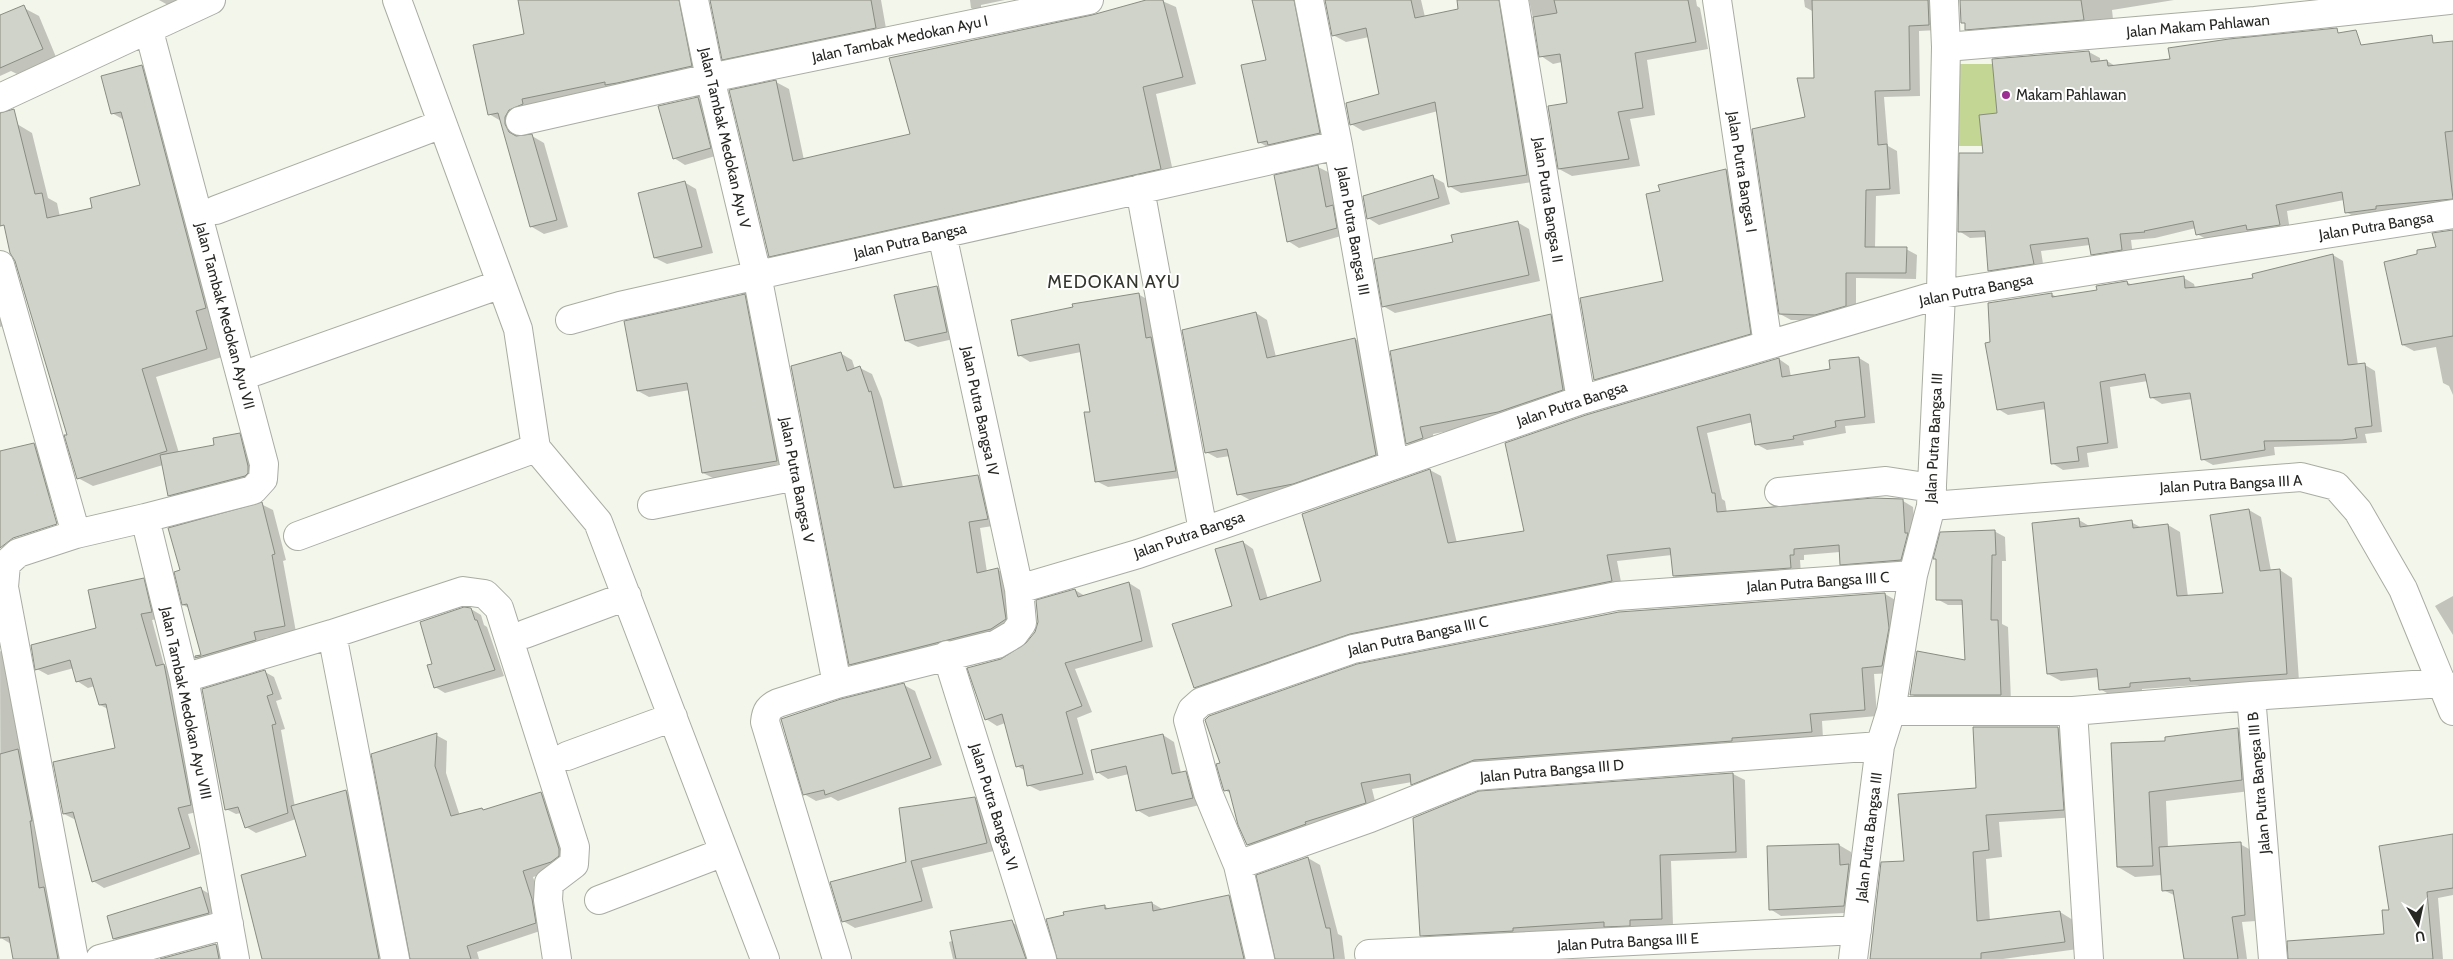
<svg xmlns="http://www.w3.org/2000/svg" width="2453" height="959" viewBox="0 0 2453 959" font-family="Cabin,sans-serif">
<rect width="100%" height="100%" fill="#f3f6eb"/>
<path fill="#c3d693" d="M1958,64H2024L2023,146H1957Z"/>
<path fill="#0003" d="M159,0H197L175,9Z
M519,0H692L703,73L517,133L519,137L532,136L544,143L568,227L544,234L532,227L501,121L489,114L526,35Z
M711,0H881L887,34L735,66L723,59Z
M970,0H1005L981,5V8L1017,0V8L983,15L971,8Z
M1160,0L1176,7L1196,84L1156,94L1174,176L783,264L770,256L776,82L789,89L804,160L911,135L890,59Z
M1253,0H1308L1331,140L1271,149L1259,142L1267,61Z
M1326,0H1421L1425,17L1460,10L1458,0H1513L1539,181L1461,193L1449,186L1438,111L1363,131L1351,124L1381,95L1369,37L1346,42L1333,35Z
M1529,0H1696L1697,6L1700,8L1708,49L1647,60L1655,115L1630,119L1640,166L1572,176L1559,169L1569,104L1562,62L1553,64L1541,56Z
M1804,0H1935L1938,30L1919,31L1920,96L1884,97L1888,146L1897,151L1900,194L1876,196L1875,248L1906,249L1917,255L1916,279L1856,278V311L1826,320H1791L1780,314L1806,118L1815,79L1814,12L1805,7Z
M1987,0H2174L2112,10L2113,19L2093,21V25L1976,35L1966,29Z
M24,8L39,16L56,57L17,74L11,71L0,76V20Z
M2453,42V205L2357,218L2346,212L2344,200L2287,211L2290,231L2208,240L2197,234L2196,228L2155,238L2131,240L2133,256L2103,260L2092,254L2090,245L2041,251L2044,270L2000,276L1989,270L1987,237L1970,238L1959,231L1999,114L2089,52L2100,58V62L2107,61L2117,67L2338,52Z
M142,67L157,75L220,316L210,319L222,357L156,377L179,453L216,446L239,434L251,441L259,473L181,502L169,495L163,465L93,486L78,478L69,435L0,211V129L17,124L32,133L48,198L57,203L60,217L94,209L142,186L124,120L112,113Z
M698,98L710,105L722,154L685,165L674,158Z
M1318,167L1330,173L1348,234L1299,248L1288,241Z
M1726,170L1739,178L1763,341L1608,387L1595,379L1664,282L1661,192Z
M1433,177L1444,183L1450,204L1379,225L1368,218Z
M684,182L696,189L713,253L667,264L655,258L640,194Z
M1517,222L1529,229L1540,281L1395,313L1383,306L1454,243Z
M2453,231V395L2449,386L2443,383L2436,347L2414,351L2403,345L2419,255L2437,248Z
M2333,255L2343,261L2358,365H2365L2375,371L2382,432L2365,434L2367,443L2274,447L2275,455L2213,465L2202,459L2192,399L2162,404L2151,397L2148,381L2110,387L2118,448L2087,453L2089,467L2063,470L2052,463L2046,409L2008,415L1998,409L1991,344L2051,294L2057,297L2098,291L2127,282L2133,286L2184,278L2194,284L2195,288L2255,279Z
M937,287L949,294L958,338L918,347L906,341Z
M0,290L10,324L0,327Z
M1138,294L1150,301L1187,477L1108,487L1096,481L1091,413L1081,352L1030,362L1019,355Z
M745,295L756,302L788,467L715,479L703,473L690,390L649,397L638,391Z
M1256,313L1267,320L1276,357L1355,339L1366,345L1387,461L1304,489L1250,500L1239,494L1230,456L1217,458L1206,452Z
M1551,315L1564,323L1576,397L1512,419L1433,434L1435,446L1420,451L1408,443L1392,352Z
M840,353L852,360L855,369L860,368L872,374L882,399L903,487L978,476L989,483L999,525L980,528L987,572L998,570L1010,576L1017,625L862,671L850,664Z
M1859,358L1869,364L1875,423L1845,426L1846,433L1803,441L1804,445L1767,450L1756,444L1753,422L1707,433L1722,499L1725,501L1727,513L1888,498L1903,501L1913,507L1916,539L1911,566L1852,570L1841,564L1840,552L1804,555V560H1800L1801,574L1685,582L1674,576L1672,555L1617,561L1622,587L1206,694L1195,687L1233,607L1243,542L1253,549L1268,599L1323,582L1430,470L1441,476L1457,543L1526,532L1779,359L1789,366L1791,377L1831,370Z
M34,444L45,451L58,494L0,508V453Z
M261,504L273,510L286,560L283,561L296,632L265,638L267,647L208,664L196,658L203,656L189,608L183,605L181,571Z
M2249,510L2261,517L2271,571L2280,570L2292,578L2299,681L2204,688L2198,685L2142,689V694L2112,696L2100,689L2099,677L2061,681L2048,674L2079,520L2091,527L2131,522L2142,528L2168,525L2180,532L2188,597L2225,594Z
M1994,531L2005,537L2006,561H2002V624L2008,627L2011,701L1921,700L1911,694L1966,661L1964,605H1948L1937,599V560L1935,559Z
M143,579L154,586L162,618L152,620L164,665L175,671L202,811L188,814L200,854L104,888L93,881L76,820L64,814L116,749L108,709L100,705L95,686L88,688L77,681L74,668L48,675L37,669L98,629Z
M1129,583L1140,590L1153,647L1075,669L1092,712L1077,718L1094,780L1040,791L1028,785L1026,771L1017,766L1005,723L997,726L986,719L1002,660L1027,644L1075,590L1085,596Z
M1885,594L1897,601L1894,673L1874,674L1877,716L1822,721L1823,738L1424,791L1412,782L1372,789L1377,809L1260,851L1248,844L1230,793L1225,790Z
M2453,596V635L2435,606Z
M471,609L481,615L484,625L487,627L504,676L445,693L435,687L433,665Z
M0,651L11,657L68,959H14L11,944L1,938Z
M265,672L274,677L282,699L276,701L285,729L281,730L295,807L346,791L357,798L389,959H263L307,857L296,819L256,833L246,827L241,813L236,814L226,809Z
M904,685L915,691L942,765L838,801L831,797L816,801L804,794Z
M2058,728L2072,736L2077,817L1999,822L2002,857L1986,859L1990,921L2060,912L2073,920L2078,949L2003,959H1872L1905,862Z
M2238,729L2255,739L2259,790L2166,801L2168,848L2240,844L2251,850L2256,921L2242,922L2247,959H2186L2176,896L2163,890L2162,875L2135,877L2118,867L2167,742Z
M436,735L447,741L446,773L460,816L484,811L541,793L552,800L570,856L563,868L533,877L543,906L546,929L477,952L479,959H411Z
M1163,735L1174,742L1181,773L1185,772L1197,779L1204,804L1149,817L1137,810L1129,774L1108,779L1097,772Z
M1733,774L1745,780L1747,858L1671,861L1673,925L1641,926V932L1433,942L1421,935L1479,793Z
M975,799L987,805L998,850L922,868L933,908L855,928L843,921Z
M2453,836V895L2438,898L2443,959H2301L2386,935L2391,911Z
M1839,845L1851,852V867L1845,913L1781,916L1770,909L1768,848Z
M1308,858L1320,865L1338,934L1342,936L1345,959H1276L1258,876Z
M201,889L213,896L220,920L126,945L114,938Z
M1229,896L1241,903L1254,959H1058L1104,906L1111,910L1152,903L1164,910Z
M1011,922L1023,928L1035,959H953L949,942Z
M216,945L227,951L229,959H164Z"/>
<path fill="#d0d3c9" stroke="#898c82" d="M518,0H679L692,66L617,83L605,85V82L522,99L523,104L509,110L505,117V124L509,132L516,136L532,134L557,220L530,227L498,113L488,115L473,45L524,34Z
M710,0H871L876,28L722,60Z
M1146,0H1163L1183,77L1143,87L1161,169L769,257L729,90L776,80L793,161L910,134L889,58L1092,15Z
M1252,0H1294L1320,133L1268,145L1267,141L1258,143L1241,65L1266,60Z
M1325,0H1411L1415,18L1458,9L1457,0H1499L1527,175L1448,187L1435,102L1350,125L1346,103L1379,94L1366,28L1332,36Z
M1554,0H1688L1696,42L1635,53L1643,108L1618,112L1629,159L1558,169L1548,106L1567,103L1560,54L1539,57L1533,17L1557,13Z
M1812,0H1928L1929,25L1909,26L1910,90L1875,91L1878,145L1887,144L1890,189L1866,190L1865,247H1907L1906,273H1846V306L1815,315L1779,314L1752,129L1805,117L1797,78H1814Z
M1960,0H2081L2084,20L1965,30V23H1961Z
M24,5L43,49L0,68V15Z
M2337,28L2338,33L2356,30L2361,45L2432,35L2433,43L2453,41V131L2445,132L2453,199L2376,206V209L2345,213L2342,192L2276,205L2280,225L2247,230L2246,225L2196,235L2193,221L2144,231L2145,232L2120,234L2122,250L2091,255L2088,238L2030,245L2034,264L1988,271L1985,231L1958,232L1959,153H1983L1979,115L1997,113L1992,59L2089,51L2091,62L2107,60L2108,66L2170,59L2168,48L2229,39Z
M142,65L206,308L196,311L207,349L142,369L167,451L77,479L64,435H67L15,261L10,253L4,225L0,226V113L14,109L35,194L42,193L47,218L92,208L90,198L140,185L121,112L111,114L101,76Z
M698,97L711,148L673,159L658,106Z
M1318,165L1326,207L1333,205L1337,228L1287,242L1274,175Z
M1726,169L1751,334L1594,380L1580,298L1663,281L1646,194L1660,191L1658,185Z
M1433,175L1439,198L1367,219L1363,196Z
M685,181L702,247L654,258L638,193Z
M1518,221L1529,275L1382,307L1374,259L1453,242L1451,235Z
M2453,230V336L2402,345L2384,262L2417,254V250L2436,247L2432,233Z
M2333,254L2348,365L2365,363L2372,426L2355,428L2357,438L2342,440L2264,441L2265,450L2201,460L2190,393L2150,398L2145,374L2100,382L2108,443L2077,447L2079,461L2051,464L2044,402L1997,410L1985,343L1990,342L1988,303L2052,293V297L2097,290L2096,286L2127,281L2128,285L2184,276L2185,288L2197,287L2253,278L2252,274Z
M937,286L947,332L905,341L894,295Z
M1139,293L1146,338L1151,337L1176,471L1095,482L1084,412H1090L1079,344L1018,356L1011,320L1073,307L1072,304Z
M745,294L777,461L702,473L687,383L637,391L624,321Z
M1256,312L1267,358L1355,338L1376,455L1293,484L1237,495L1227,449L1205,453L1182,330Z
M1551,314L1563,390L1498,412L1420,427L1423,438L1406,444L1390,351Z
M841,352L847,371L860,366L869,392L871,391L894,488L978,475L988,519L969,522L977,573L998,568L1006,619L991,629L849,665L791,366Z
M1859,357L1865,417L1835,421L1836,427L1793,436L1794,439L1755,445L1750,414L1697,427L1712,493H1715L1717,512L1873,498L1903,499L1905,533H1908L1901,560L1840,565L1839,545L1794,549V555H1790L1791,568L1673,576L1670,548L1607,555L1612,581L1350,634L1194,688L1172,624L1232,606L1215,549L1243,541L1260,600L1321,581L1302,514L1430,469L1448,543L1524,531L1505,443L1586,415L1779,358L1782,377L1830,369L1829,360Z
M240,433L248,466V473L245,476L168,496L160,455L214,445L213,438Z
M34,443L57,524L13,538L0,548V451Z
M262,502L275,554L272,555L285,626L254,632L256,640L195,658V656L201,655L187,604L182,605L174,572L180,570L168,528Z
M2249,509L2260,571L2280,569L2287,674L2190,681V678L2130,683V687L2099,690L2097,669L2047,674L2032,523L2079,518L2080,527L2132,520L2133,528L2168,524L2177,596L2223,593L2210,515Z
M1995,530L1996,555H1992L1991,620H1998L2001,695H1910L1917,651L1965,660L1962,600H1936V559H1933L1940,532Z
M144,578L152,612L141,614L156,666L164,664L191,805L178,808L190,848L92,882L73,812L63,814L53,762L115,748L106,704L99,705L91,678L76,682L70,660L35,670L31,645L96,628L88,590Z
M1129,582L1142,641L1065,663L1082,706L1066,712L1083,774L1027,786L1023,765L1016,767L1002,714L985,720L967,668L1001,659L1026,643L1035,632L1038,622L1036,600L1075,589L1078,597Z
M1885,593L1889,628L1882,666L1862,668L1865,710L1810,714L1812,732L1732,738V741L1474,760L1411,785L1410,774L1361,783L1366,803L1305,822L1306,824L1247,845L1238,825L1229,790L1224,791L1223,788L1216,764L1220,763L1205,720L1209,716L1357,664L1619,612Z
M464,607L471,608L475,620H477L495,670L434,688L427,665L432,664L420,622Z
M265,670L273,694L267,696L276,724L272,725L288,813L245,828L238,807L225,810L202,689Z
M904,683L931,758L825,795L824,790L803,795L781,719L841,699Z
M1973,727H2058L2064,810L1986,815L1989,850L1973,852L1977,921L2060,911L2065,942L1981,953V959H1870L1881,862L1904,861L1898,794L1976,788Z
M2238,728L2242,780L2149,792L2153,866L2117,867L2111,743L2165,741V737Z
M437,733L435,766L451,816L482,808L483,810L541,792L559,849V856L551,862L523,871L532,899L536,923L467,946L471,959H410L371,754Z
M1163,734L1172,774L1186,771L1193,798L1136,811L1126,766L1096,773L1091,750Z
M18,749L32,821H30L39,888L44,887L58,959H13L9,937L0,938V754Z
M1733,773L1736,852L1660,855L1662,919L1630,920V926L1604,927V922L1513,928V931L1420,936L1413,818L1479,791Z
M346,790L379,959H262L241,875L306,856L291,806Z
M975,797L987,843L911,861L922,901L842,922L830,882L906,862L899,808Z
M2453,834V888L2427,892L2433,959H2288L2287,941L2384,934L2382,910H2389L2379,846Z
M2241,842L2245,915L2232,917L2238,959H2184L2173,890L2162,891L2159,847Z
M1839,844L1840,865L1849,864L1844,906L1769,910L1767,846Z
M1308,857L1326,928H1330L1334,959H1275L1256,875Z
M201,887L209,913L113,939L107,916Z
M1229,895L1244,959H1057L1046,919L1064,915L1063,912L1105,905V909L1152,902L1153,911Z
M1012,920L1026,959H956L950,931Z
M216,944L219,959H160Z"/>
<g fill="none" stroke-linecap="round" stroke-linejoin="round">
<defs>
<path id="street" d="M397,0L518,329L536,448L598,522L765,959
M694,0L710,78L757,275L837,684
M1309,0L1338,145L1394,464
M1514,0L1581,400
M1717,0L1768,345
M1946,47L2255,21L2449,0
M0,98L211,0
M520,121L710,78L1089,0
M1140,189L1203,531
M216,210L442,124
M942,234L1019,589
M0,265L76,534
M570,320L620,306L1338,145
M256,371L501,284
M1779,492L1886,481L1932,488
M652,505L796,476
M1931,506L2301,477L2336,486L2358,511L2403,589L2453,711
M145,518L253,490L263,479L264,464L149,31
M298,536L536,448
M332,634L395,959
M525,634L627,596
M947,655L1042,959
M184,678L332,634L463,591L485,594L499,608L575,847L574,864L549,883L548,900L557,959
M2251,696L2443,683
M1891,711H2073L2251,696L2273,959
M2073,711L2089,959
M567,756L673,717
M1238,865L1370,818L1475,776L1880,746
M599,900L724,852
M1369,954L1857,930
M74,959L4,587L6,564L18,553L76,534L145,518L184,678L235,959
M100,959L229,924
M837,959L765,722C766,711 769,707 778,703L837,684L997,644L1014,634L1022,623L1019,589L1138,554L1581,400L1941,294L2453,214
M1260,959L1238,865L1208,793L1188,720L1192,710L1201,702L1353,649L1617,596L1913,575
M1853,959L1880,746L1891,711L1913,575L1931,506L1941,294L1946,47L1944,0"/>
</defs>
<use href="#street" stroke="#a9aca2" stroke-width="30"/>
<use href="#street" stroke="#fff" stroke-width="28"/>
</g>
<circle fill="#9a3092" stroke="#fff" stroke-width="2" cx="2006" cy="95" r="5"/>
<g text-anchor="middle" stroke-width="4" stroke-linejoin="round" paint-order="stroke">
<g font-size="15" fill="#272824" stroke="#fff">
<text transform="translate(2198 26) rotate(-5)" y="5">Jalan Makam Pahlawan</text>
<text transform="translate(900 39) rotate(-12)" y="5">Jalan Tambak Medokan Ayu I</text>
<text transform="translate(725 138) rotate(77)" y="5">Jalan Tambak Medokan Ayu V</text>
<text transform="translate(1742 172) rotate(81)" y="5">Jalan Putra Bangsa I</text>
<text transform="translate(1548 200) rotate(81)" y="5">Jalan Putra Bangsa II</text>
<text transform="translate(2376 226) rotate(-9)" y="5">Jalan Putra Bangsa</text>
<text transform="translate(1353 231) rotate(80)" y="5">Jalan Putra Bangsa III</text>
<text transform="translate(910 241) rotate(-13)" y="5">Jalan Putra Bangsa</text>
<text transform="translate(1976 290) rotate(-11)" y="5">Jalan Putra Bangsa</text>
<text transform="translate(225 316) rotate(75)" y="5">Jalan Tambak Medokan Ayu VII</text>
<text transform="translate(1572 404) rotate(-18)" y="5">Jalan Putra Bangsa</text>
<text transform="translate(980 411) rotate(78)" y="5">Jalan Putra Bangsa IV</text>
<text transform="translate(1934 438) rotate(-87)" y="5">Jalan Putra Bangsa III</text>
<text transform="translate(797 480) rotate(79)" y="5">Jalan Putra Bangsa V</text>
<text transform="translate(2231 484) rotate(-3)" y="5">Jalan Putra Bangsa III A</text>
<text transform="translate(1189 535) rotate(-19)" y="5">Jalan Putra Bangsa</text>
<text transform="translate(1818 582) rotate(-4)" y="5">Jalan Putra Bangsa III C</text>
<text transform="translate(1418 636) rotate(-12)" y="5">Jalan Putra Bangsa III C</text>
<text transform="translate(186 703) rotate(78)" y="5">Jalan Tambak Medokan Ayu VIII</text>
<text transform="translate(1552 771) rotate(-5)" y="5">Jalan Putra Bangsa III D</text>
<text transform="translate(2259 783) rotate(-95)" y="5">Jalan Putra Bangsa III B</text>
<text transform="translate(994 807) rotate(73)" y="5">Jalan Putra Bangsa VI</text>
<text transform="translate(1869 837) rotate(-83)" y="5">Jalan Putra Bangsa III</text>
<text transform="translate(1628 942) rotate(-3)" y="5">Jalan Putra Bangsa III E</text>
</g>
<g font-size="15" fill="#272824" stroke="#fff" text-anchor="start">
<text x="2016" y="100">Makam Pahlawan</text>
</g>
<g font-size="18" letter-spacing="1" fill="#34362e" stroke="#fff">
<text x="1114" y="288">MEDOKAN AYU</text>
</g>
</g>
<g transform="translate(2418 924) rotate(171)" stroke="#ffffff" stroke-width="4" paint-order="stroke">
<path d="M0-4L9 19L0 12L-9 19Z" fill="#272824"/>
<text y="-8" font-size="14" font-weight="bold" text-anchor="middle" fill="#272824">U</text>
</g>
</svg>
